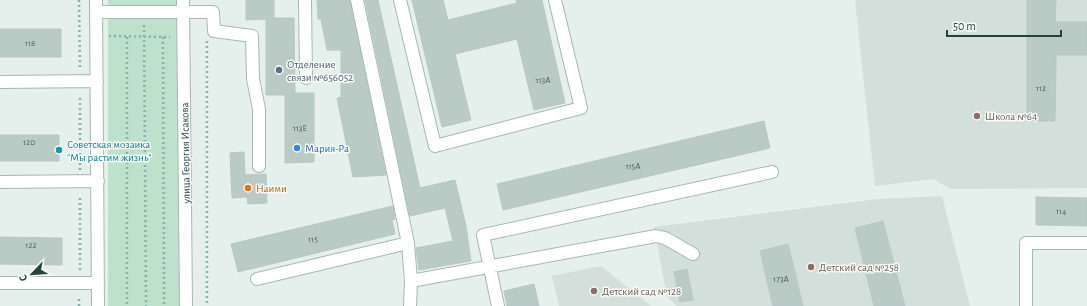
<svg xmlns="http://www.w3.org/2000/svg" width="1087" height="306" viewBox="0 0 1087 306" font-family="'Alegreya Sans',sans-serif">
<rect width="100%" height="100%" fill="#e5efec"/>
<path fill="#d3dfdb" d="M855,0H1087V188L951,189L933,179L875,186Z
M942,196L970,306H677L667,297L654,227L878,199Z
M601,266L651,306H559L552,276Z"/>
<path fill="#bee1cb" d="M108,0H180V306H108Z"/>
<path fill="#bacac5" stroke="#b7c9c4" d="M246,0H274V18H294L295,93H314V162L285,163V95H266V19L246,20Z
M317,0H350L386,175L353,177L337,98L341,97V50H327L321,19H318Z
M365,0H378L420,188L455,180L466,226L471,261L419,270L416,248L453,241L445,208L410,216Z
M412,0H443L448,20L517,3L516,0H542L565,103L534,110L517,39L455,54L471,120L442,127Z
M1027,0H1056L1055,22H1087V55H1056L1055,121H1027Z
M0,29H61V57H0Z
M764,121L770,148L503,210L497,184Z
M0,135H59V161H0Z
M244,152L245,175L266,174L267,203L248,204L247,197L232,198L230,153Z
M1036,197L1087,198V226L1036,225Z
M393,206L395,219L392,220L395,234L238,272L231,244Z
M883,221L905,306H874L855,228Z
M0,237L62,238V265L0,264Z
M788,244L803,306H773L760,251Z
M687,269L693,300L680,302L674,272Z
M534,284L539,306H507L504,291Z"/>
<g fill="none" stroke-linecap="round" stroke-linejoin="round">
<defs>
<path id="minor" d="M96,0L98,306
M183,0L186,306
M305,0L306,78
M357,0L408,243L411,281L410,306
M400,0L435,146L581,108L555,0
M96,12H213L214,31L252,36L253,79L259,109V166
M0,82L97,81
M0,182L98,181
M257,279L408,243
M411,281L656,236L665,238L693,254
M0,283H98
M498,306L483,235L772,172
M1026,306V243H1087"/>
</defs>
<use href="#minor" stroke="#a7b8b4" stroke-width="14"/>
<path stroke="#84b4aa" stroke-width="2.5" stroke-dasharray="2 3" stroke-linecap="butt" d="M79,0L80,70
M144,25L146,306
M109,36L170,37
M127,37V306
M163,37L164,306
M207,41V306
M80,170V95
M80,270V195
M79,306V297"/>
<use href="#minor" stroke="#fff" stroke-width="12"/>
</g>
<circle fill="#5c6f8a" stroke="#f7fbf9" stroke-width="1.5" cx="279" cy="70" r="4"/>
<g fill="#8d6e63" stroke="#f7fbf9" stroke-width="1.5">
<circle cx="977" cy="116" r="4"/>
<circle cx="811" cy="267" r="4"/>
<circle cx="594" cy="291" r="4"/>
</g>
<circle fill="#3f7fe0" stroke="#f7fbf9" stroke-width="1.5" cx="297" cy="148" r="4"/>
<circle fill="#0f9aa8" stroke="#f7fbf9" stroke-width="1.5" cx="59" cy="150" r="4"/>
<circle fill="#e8710a" stroke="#f7fbf9" stroke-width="1.5" cx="248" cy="188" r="4"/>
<g text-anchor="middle" stroke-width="3" stroke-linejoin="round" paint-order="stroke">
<g font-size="9" fill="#49655f">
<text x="30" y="46">118</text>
<text x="543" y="83">113А</text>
<text x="1041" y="91">112</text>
<text x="300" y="131">113Е</text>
<text x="29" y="145">120</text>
<text x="633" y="169">115А</text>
<text x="1061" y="214">114</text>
<text x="313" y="242">115</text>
<text x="31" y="248">122</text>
<text x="781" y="282">173А</text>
</g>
<g font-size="11" fill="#4e5e75" stroke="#f7fbf9" text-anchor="start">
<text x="287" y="68">Отделение<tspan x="287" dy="13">связи №656052</tspan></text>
</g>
<g font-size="11" fill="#785e54" stroke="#f7fbf9" text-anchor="start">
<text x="985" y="120">Школа №64</text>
<text x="819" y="271">Детский сад №258</text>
<text x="602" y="295">Детский сад №128</text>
</g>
<g font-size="11" fill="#0d838f" stroke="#f7fbf9" text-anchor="start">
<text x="67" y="148">Советская мозаика<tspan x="67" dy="13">"Мы растим жизнь"</tspan></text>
</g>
<g font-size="11" fill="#366cbe" stroke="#f7fbf9" text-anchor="start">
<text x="305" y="152">Мария-Ра</text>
</g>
<g font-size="11" fill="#23433d" stroke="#f7fbf9">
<text transform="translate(185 153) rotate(-91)" y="4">улица Георгия Исакова</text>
</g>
<g font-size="11" fill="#c56008" stroke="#f7fbf9" text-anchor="start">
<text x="256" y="192">Наими</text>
</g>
</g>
<g transform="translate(32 274) rotate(245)" stroke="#f7fbf9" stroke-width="3" paint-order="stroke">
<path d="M0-3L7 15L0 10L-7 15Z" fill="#23433d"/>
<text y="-6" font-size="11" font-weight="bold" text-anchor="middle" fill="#23433d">С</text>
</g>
<path d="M947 30v6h114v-6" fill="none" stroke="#23433d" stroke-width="2"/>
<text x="953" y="30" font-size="12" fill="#23433d" stroke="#f7fbf9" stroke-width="3" paint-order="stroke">50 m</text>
</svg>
